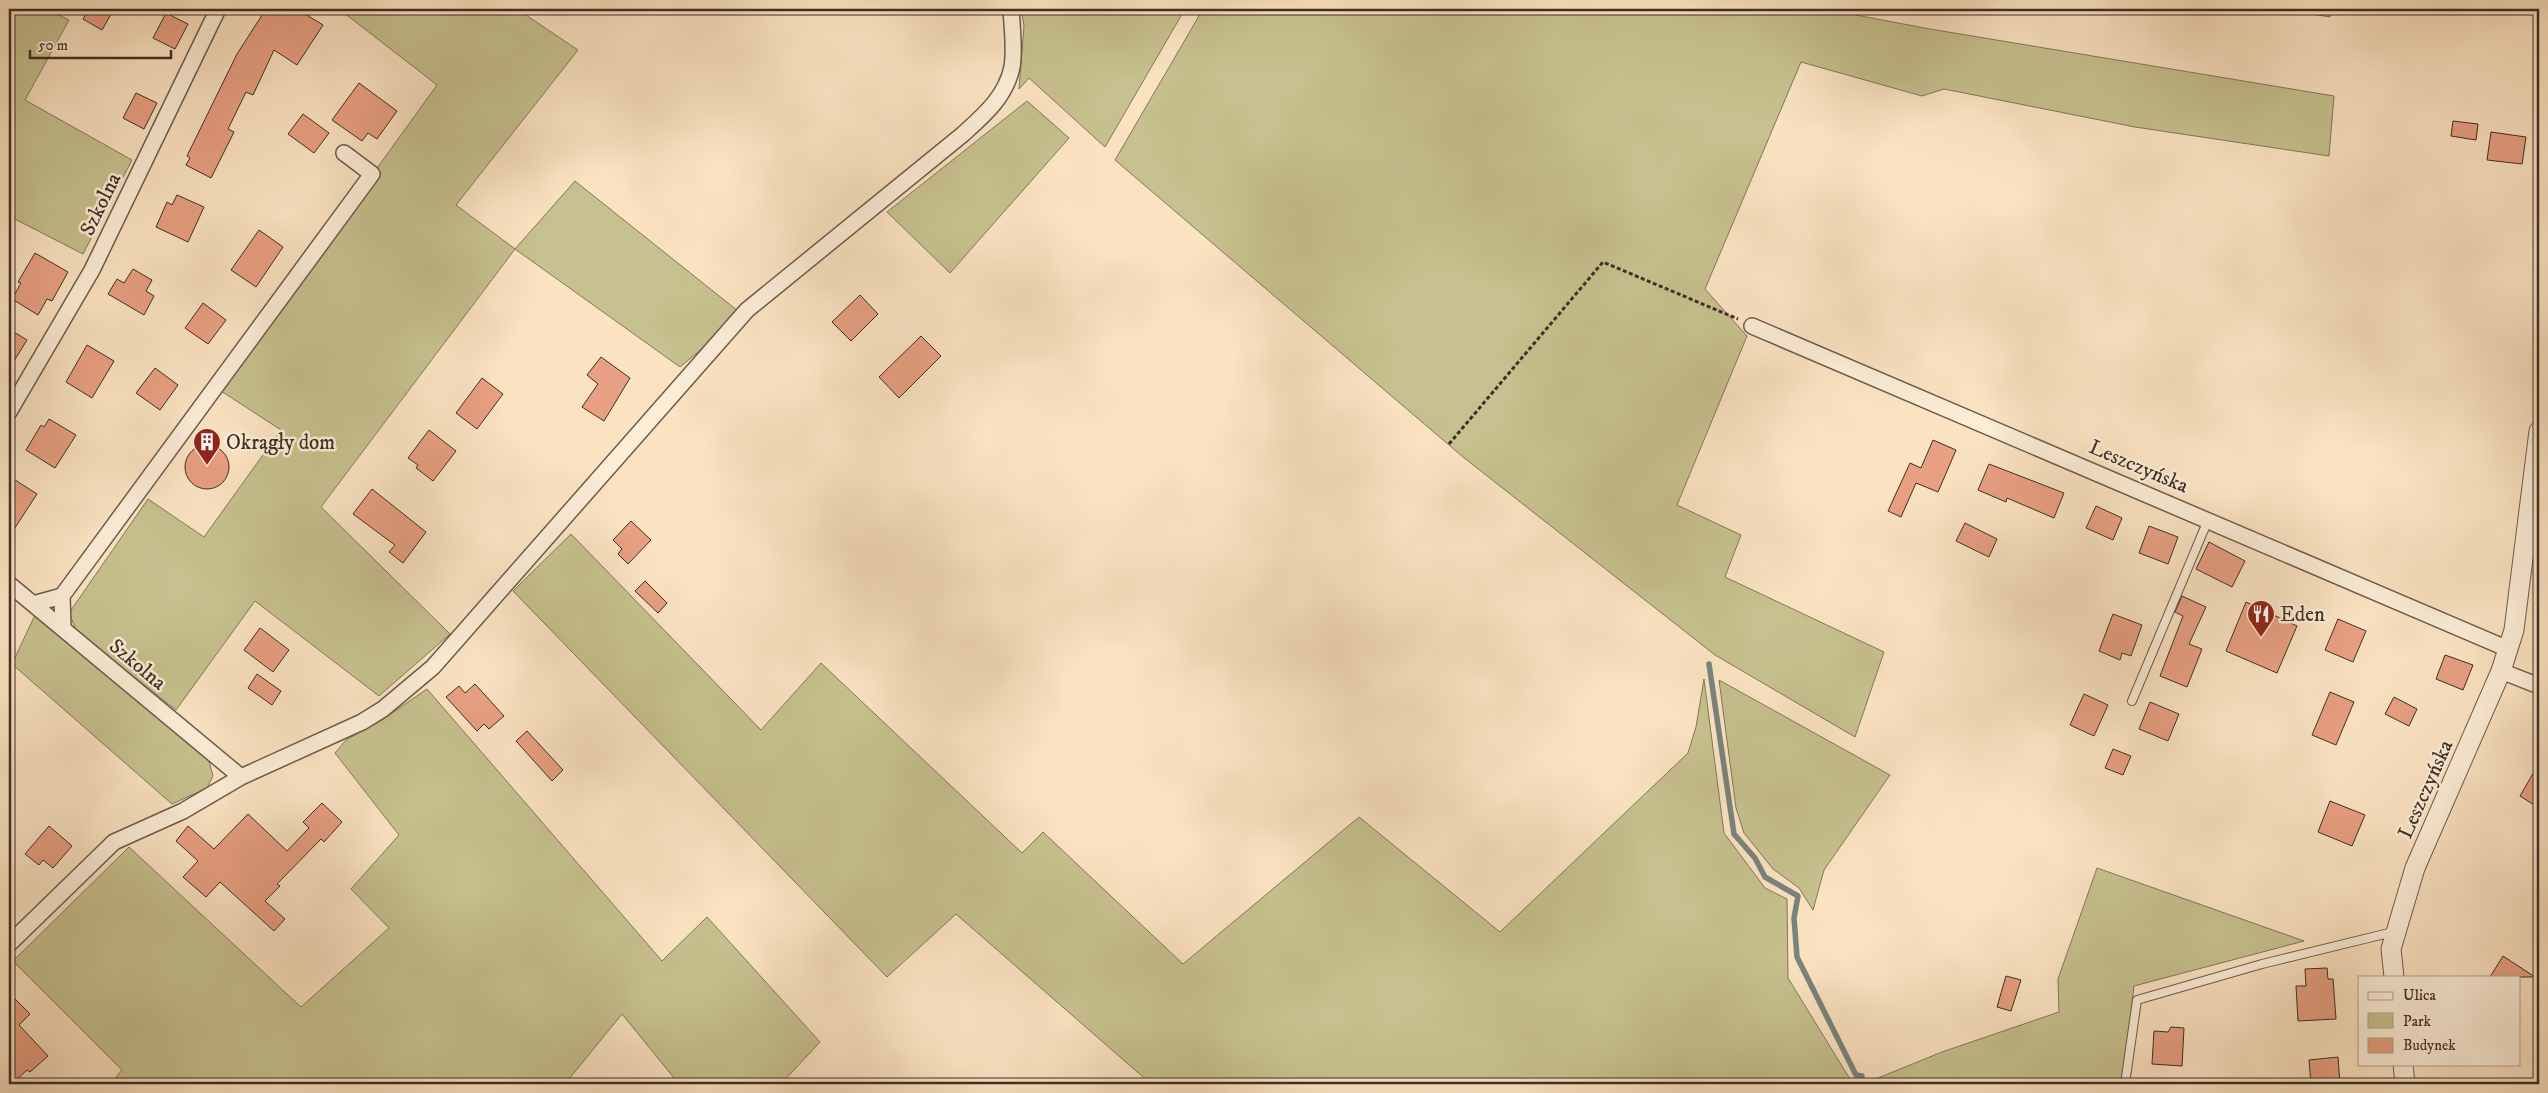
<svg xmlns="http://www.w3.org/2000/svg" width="2548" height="1093" viewBox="0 0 2548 1093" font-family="'IM FELL DW Pica',serif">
<rect width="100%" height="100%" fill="#fbe3c2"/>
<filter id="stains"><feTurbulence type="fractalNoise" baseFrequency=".004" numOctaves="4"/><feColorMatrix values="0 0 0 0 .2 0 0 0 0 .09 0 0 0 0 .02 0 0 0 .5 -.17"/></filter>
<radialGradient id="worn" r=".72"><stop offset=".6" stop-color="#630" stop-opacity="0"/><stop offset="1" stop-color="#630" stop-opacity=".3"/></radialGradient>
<path fill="#c6c18e" stroke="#82785a" d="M9,9H46L69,20L25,100L132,160L83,254L9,216Z
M339,9H517L578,50L456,205L515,249L575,181L743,315L680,367L515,249L321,507L450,634L379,696L255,601L176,710L77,632L69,613L148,499L204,537L281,430L218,389L437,85Z
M1021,9H1185L1105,147L1029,78L1019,89L1024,26Z
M1203,9H1824L1930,29L2334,96L2329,156L2135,127L1944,89L1922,96L1801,62L1705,289L1747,336L1677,505L1741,535L1725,577L1884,652L1855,737L1715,655L1463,457L1115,160Z
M2280,9H2331L2330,17Z
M1027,101L1069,138L950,273L887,212Z
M571,534L761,730L821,663L1022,853L1043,832L1183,964L1359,817L1500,932L1688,753L1696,727L1704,679L1724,833L1765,888L1787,899L1788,978L1853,1084H1151L956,914L887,977L513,591Z
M36,613L209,761L213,776L207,788L172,804L12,664Z
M1719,680L1890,775L1824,870L1813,910L1799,888L1773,869L1744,833L1736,808Z
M427,689L662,961L707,917L820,1042L781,1084H679L622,1014L565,1084H124L116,1077L122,1070L13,961L129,847L301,1007L389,928L351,889L399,835L335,753L346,740L382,720Z
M2097,868L2304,941L2134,986L2123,1084H1876L1873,1080L1942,1052L2059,1012L2058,979Z"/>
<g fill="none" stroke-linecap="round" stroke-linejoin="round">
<path stroke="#79847e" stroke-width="5.5" d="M1709,664L1734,834L1755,858L1765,877L1798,896L1794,918L1797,957L1856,1075L1862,1076"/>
</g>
<path fill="#e8a082" stroke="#3f2e26" d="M89,9H114L102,30L83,19Z
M266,9L277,15L281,9H297L323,25L297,65L274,50L253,95L246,92L228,129L234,132L211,178L186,165L190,158L187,156L237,54Z
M166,13L188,24L175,49L153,38Z
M359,83L397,111L377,139L368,133L362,141L332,120Z
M136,93L157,103L144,129L123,118Z
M303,114L329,133L314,153L288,134Z
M2453,121L2478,124L2476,140L2451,136Z
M2491,132L2526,137L2522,164L2487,160Z
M177,195L204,207L188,242L156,227L167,202L172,205Z
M259,230L283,247L256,287L231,270Z
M35,253L68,272L52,301L47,299L38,315L12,299L21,283L18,282Z
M133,269L152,280L146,291L154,296L144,315L108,294L117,279L124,283Z
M860,295L878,314L851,341L832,322Z
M203,303L226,320L208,344L185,328Z
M9,329L27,340L9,369Z
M921,336L941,356L899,398L879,377Z
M87,345L114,361L92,398L66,382Z
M601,357L630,378L604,421L582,407L598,384L587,375Z
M155,368L178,385L160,410L136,393Z
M482,378L503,394L477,429L456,413Z
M49,419L76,435L55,468L26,450L41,425L44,427Z
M429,430L456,451L433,481L416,468L418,465L408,458Z
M1933,440L1956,450L1938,492L1916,483L1901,517L1888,511L1910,463L1921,468Z
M185 467a22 22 0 1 1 44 0a22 22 0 1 1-44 0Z
M1989,464L2064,493L2054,518L2007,498L2006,502L1978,490Z
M9,476L37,494L9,537Z
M372,489L426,532L403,563L389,552L395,545L353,514Z
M2096,506L2122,518L2113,540L2086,528Z
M631,521L651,540L628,564L618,554L622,549L613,540Z
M1965,523L1997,539L1989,557L1956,541Z
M2149,526L2178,537L2168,564L2139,553Z
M2209,542L2245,561L2232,587L2196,569Z
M645,581L667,603L658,613L635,591Z
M2182,596L2206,607L2189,644L2202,649L2187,687L2160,676L2183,616L2175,612Z
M2246,602L2297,626L2277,673L2226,651Z
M2113,614L2142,625L2131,656L2122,653L2120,660L2099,651Z
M2338,619L2366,631L2353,662L2325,650Z
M260,628L289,650L273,672L244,650Z
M2445,655L2473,665L2463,690L2436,679Z
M257,674L281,691L272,705L248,688Z
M475,684L504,716L489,729L484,724L477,731L446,697L459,686L465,693Z
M2330,692L2354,702L2336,745L2312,735Z
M2084,694L2108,705L2094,736L2070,725Z
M2394,697L2417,709L2409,726L2385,714Z
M2150,702L2179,714L2168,741L2139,729Z
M527,731L563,770L552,781L516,741Z
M2113,749L2131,756L2123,775L2105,768Z
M2539,763V808L2520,796Z
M2330,801L2365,815L2352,846L2318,832Z
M322,803L342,822L324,842L321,839L277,884L280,886L265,901L285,919L274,931L220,882L206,897L183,877L198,861L176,841L188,826L214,849L248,814L287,851L309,828L303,822Z
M49,826L72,846L53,868L43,860L39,865L25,854Z
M2503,956L2535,977H2490Z
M2327,968L2328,979H2333L2336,1019L2298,1021L2296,986H2306L2305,969Z
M2006,976L2021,980L2011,1011L1997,1007Z
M9,993L30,1014L19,1025L48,1056L30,1072L27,1070L12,1084H9Z
M2171,1027L2184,1028L2182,1066L2152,1064L2154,1031L2168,1032Z
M2338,1057L2340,1084H2311L2309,1060Z"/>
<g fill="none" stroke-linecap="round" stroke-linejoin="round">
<defs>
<path id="service" d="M2132,701L2208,520
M2125,1084L2137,1000L2262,964L2393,932"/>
<path id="minor" d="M1752,326L2508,649
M9,412L92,270L218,9
M9,584L241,777
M62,596L63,629
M33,604L62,596L372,174L344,153
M2501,671L2539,686
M9,944L114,842L183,811L241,777L362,722L383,709L433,667L747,310L962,135C983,116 1006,97 1012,67C1015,49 1012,27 1011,9"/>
<path id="tertiary" d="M2394,977L2391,949L2415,868L2501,671L2514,630L2539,431
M2403,1064L2405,1084"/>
</defs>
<use href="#service" stroke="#6e5b4d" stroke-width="10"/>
<use href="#minor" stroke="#6e5b4d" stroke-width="18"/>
<use href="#tertiary" stroke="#6e5b4d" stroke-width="21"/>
<path stroke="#3f2e26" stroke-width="3" stroke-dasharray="4 2.5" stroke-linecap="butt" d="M1449,444L1603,262L1738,319"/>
<use href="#service" stroke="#fcedd7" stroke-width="8"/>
<use href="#minor" stroke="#fcedd7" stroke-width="15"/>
<use href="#tertiary" stroke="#fcedd7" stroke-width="19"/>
</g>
<defs>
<symbol id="building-pin" viewBox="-11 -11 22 30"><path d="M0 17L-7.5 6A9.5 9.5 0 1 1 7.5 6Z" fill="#8f2418" stroke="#fcedd7"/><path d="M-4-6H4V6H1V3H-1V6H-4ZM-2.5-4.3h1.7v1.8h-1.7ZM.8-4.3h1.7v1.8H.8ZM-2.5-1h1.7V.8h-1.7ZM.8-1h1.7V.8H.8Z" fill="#fff"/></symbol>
<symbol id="restaurant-pin" viewBox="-11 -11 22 30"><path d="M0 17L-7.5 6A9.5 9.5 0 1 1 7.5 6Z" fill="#8f2418" stroke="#fcedd7"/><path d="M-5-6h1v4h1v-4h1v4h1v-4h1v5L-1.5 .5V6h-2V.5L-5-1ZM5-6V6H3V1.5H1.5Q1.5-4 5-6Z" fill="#fff"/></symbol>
</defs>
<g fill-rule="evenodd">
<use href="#building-pin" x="191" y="426" width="32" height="43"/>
<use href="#restaurant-pin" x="2245" y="598" width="32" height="43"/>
</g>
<g text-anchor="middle" stroke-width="5" stroke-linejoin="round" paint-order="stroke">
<g font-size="21" fill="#3f2e26" stroke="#fcedd7">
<text transform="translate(100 204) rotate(-64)" y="7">Szkolna</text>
<text transform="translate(2139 466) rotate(23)" y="7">Leszczyńska</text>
<text transform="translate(138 664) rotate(40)" y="7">Szkolna</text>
<text transform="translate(2425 789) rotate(-66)" y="7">Leszczyńska</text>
</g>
<g font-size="21" fill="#3f2e26" stroke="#fcedd7" text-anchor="start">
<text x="226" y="449">Okrągły dom</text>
<text x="2280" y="621">Eden</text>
</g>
</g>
<rect width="2548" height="1093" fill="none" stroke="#fbe3c2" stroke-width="30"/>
<rect x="10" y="10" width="2528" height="1073" fill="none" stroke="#3f2e26" stroke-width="2.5"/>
<rect x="15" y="15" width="2518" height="1063" fill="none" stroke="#3f2e26"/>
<rect x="2358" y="976" width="162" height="90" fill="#fcedd7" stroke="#b0a190"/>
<rect x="2368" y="992" width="25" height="8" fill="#fcedd7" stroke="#b0a190"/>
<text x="2403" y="1000" font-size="15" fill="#3f2e26">Ulica</text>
<rect x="2368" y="1013" width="25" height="15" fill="#c6c18e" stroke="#b0a190"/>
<text x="2403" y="1026" font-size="15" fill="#3f2e26">Park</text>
<rect x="2368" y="1038" width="25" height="15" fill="#e8a082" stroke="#b0a190"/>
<text x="2403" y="1050" font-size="15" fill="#3f2e26">Budynek</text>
<path d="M30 50v8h141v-8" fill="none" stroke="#3f2e26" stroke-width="2.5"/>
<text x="38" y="50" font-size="15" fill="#3f2e26" stroke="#fcedd7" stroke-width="4" paint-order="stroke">50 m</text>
<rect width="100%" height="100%" filter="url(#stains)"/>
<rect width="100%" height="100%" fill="url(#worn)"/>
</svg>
